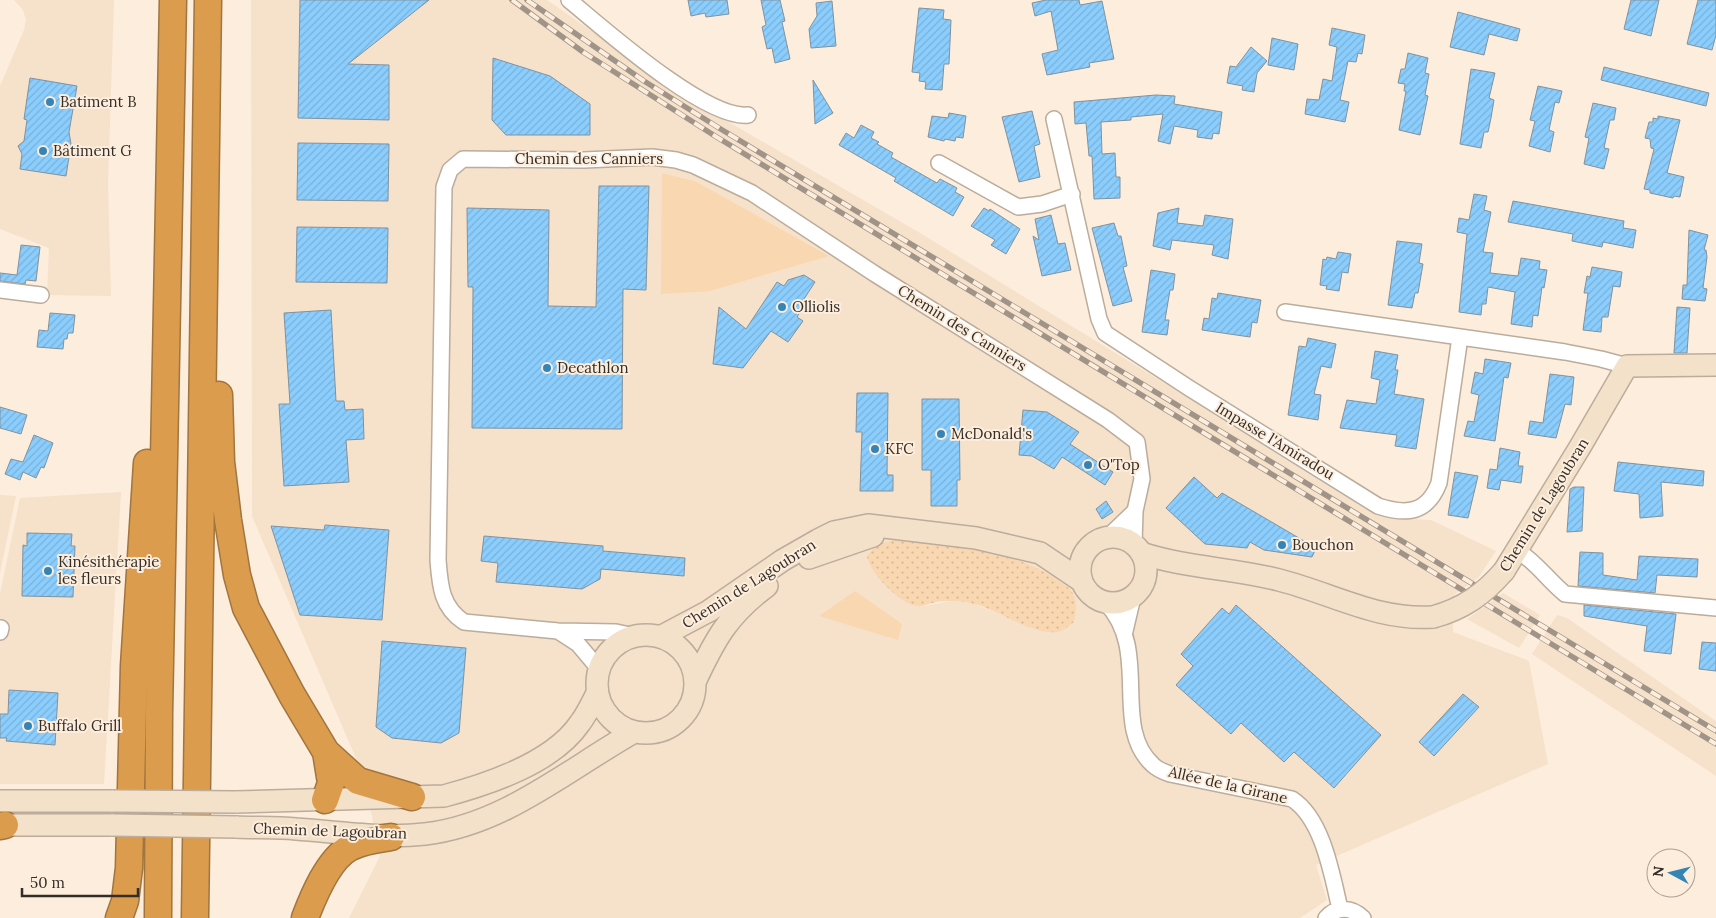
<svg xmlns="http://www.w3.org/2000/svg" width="1716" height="918" viewBox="0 0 1716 918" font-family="Lora,serif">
<defs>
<pattern id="garden-dots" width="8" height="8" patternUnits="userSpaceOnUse" patternTransform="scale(1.25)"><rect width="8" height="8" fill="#f9d7b1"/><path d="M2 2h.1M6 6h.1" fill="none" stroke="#d6b998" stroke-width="1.8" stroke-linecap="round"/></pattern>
<pattern id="building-hatch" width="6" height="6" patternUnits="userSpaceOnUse" patternTransform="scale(1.25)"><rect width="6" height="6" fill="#8bcefd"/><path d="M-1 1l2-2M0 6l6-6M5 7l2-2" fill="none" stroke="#78b1d9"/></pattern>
</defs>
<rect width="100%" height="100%" fill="#fdeddc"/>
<path fill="#f6e1ca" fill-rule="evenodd" d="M14,0H114L108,184L111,296L47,295L49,248L0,229V86L24,30L26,20L23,10Z
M251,0H547L689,99L920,233L1370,509L1405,519L1431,520L1496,551L1478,578L1454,595L1453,632L1529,661L1548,764L1316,865L1327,900L1300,918H349L380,856L364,777L252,516ZM662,173L695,181L828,256L711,291ZM967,549L1010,556L1037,630L972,603L951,601L925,606L899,596L881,580Z
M121,492L104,784H0V594L20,498Z
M0,495L16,496L0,573Z
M1503,593L1540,615L1519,648L1467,619Z
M1557,615L1567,618L1716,721V776L1532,654Z"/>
<path fill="#f9d7b1" d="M662,173L695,181L829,256L711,291L661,294Z
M855,591L902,624L898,640L819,616Z"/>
<path fill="url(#garden-dots)" d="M894,540C942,541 1022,552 1060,582C1064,585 1070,588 1072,592C1078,602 1076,612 1074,622C1070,625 1065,629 1061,631C1037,639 994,607 970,603C959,601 947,600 936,602C928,604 921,608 913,605C897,600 870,573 867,556L876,545Z"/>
<path fill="url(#building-hatch)" stroke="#80929f" d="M300,0H429L348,64L389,65V120L298,118Z
M688,0H727L729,14L706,17L705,13L691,16Z
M761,0H780L785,21L782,22L790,59L775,63L772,48L767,49L762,27L766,25Z
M1046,0H1079L1080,5L1102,1L1114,59L1089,63L1090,67L1047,75L1042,54L1058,50L1051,11L1035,16L1032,3Z
M1631,0H1659L1651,36L1624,29Z
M1698,0H1716V35L1712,50L1687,44Z
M832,1L836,46L811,48L809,29L817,16L816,3Z
M919,8L944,10L943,19L951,20L949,64H944L942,90L925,89L926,82L919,81L920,73L912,72Z
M1458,12L1520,29L1517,41L1489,34L1484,55L1450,47Z
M1332,28L1365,35L1362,54L1358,53L1356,62L1348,61L1340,100L1349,102L1345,122L1305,114L1307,99L1319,100L1323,79L1332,81L1337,47L1329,45Z
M1272,38L1298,44L1294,70L1268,65Z
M1251,47L1267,61L1257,73L1254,92L1242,90L1243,86L1227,83L1230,66L1236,67Z
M1408,53L1428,58L1425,73L1429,74L1425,95L1428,96L1420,135L1399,130L1406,91H1404L1405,84L1398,83L1401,69H1405Z
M493,58L550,76L590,104V135H506L492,120Z
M1604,67L1709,93L1706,106L1601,80Z
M1471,69L1495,73L1489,98L1494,100L1491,118L1488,132H1484L1481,148L1460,144Z
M30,78L77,86L69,132L71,144L67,153L69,157L66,176L20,169L22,154L18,146L24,141L27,120L24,119Z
M813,80L833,113L815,124Z
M1538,86L1562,91L1559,103L1555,102L1549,130L1554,132L1550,152L1529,146L1535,121L1530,120Z
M1156,95L1175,96L1174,104L1222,112L1219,134L1213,133L1212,139L1197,137L1198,130L1174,126L1170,144L1158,141L1163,114L1131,117V120L1101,122L1102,154L1115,153L1116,177H1120V198L1094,199L1092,156H1089L1086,123L1075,124L1074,102Z
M1593,103L1616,108L1614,120H1610L1604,148L1609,149L1604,169L1584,164L1589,138L1585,137Z
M1032,111L1040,144L1034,146L1040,177L1019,182L1002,117Z
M949,113L966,116L963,138L956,137L955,141L945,139L944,141L928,137L932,116L948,118Z
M1658,116L1680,120L1667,173L1684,177L1680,197L1674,196L1673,198L1650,193V190L1644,189L1654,149L1651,148L1650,139L1645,138L1649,122H1653V118L1658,119Z
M861,125L874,132L871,138L879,142L877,144L893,153L891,157L937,183L940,179L957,188L955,192L964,197L953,216L894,181L896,178L839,145L846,133L854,138Z
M298,143L389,144L388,201L297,200Z
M599,186H649L646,290L623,289L622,429L472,428L473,287H468L467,208L549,210L548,306L596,307Z
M1474,194L1487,196L1484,210L1491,212L1483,252L1493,253L1490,273L1518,276L1521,258L1540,261L1539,269L1547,270L1544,288L1542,287L1538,316L1533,315L1532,327L1511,324L1515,292L1488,287L1486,304H1482L1481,315L1459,312L1467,234L1457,232L1459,218L1469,220Z
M1513,201L1624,221L1623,228L1636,230L1633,248L1603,242L1602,247L1572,241L1573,234L1508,222Z
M984,208L989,211L990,209L1020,229L1006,254L991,245L995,240L971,226Z
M1179,208L1177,223L1203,226L1205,215L1233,219L1228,259L1212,255L1214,245L1172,240L1170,250L1153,246L1158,213Z
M1051,215L1058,244L1065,243L1071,270L1042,276L1033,236L1039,240L1035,219Z
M1114,223L1118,236H1121L1127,266L1123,267L1132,301L1113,306L1092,228Z
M297,227L388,228L387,283L296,282Z
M1689,230L1708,235L1704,250H1706L1707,257L1703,288L1707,289L1705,301L1682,299L1683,285H1687Z
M1397,241L1422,244L1419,263L1423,264L1418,293H1415L1412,308L1388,305Z
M21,245L40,247L36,281L26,280L25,284L0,281V273L17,275Z
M1338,252L1351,254L1348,273L1342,272L1339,291L1326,289L1327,286L1320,285L1323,259L1326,260L1327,257L1336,259Z
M1592,267L1622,272L1620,287L1613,286L1608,317H1602L1601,332L1583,330L1588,293H1584L1587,276L1590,277Z
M1151,270L1175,274L1173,290H1170L1165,320H1169L1167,335L1142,332Z
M804,275L815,282L804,299L807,301L797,317L803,321L788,342L771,331L743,368L713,364L719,307L746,329L777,282L784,286L788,280Z
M1218,293L1261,300L1257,323L1252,322L1250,337L1202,330L1204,318L1209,319L1212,298L1217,299Z
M1677,307L1690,308L1687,353H1674Z
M331,310L336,401H344L345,410L363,409L364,439L346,440L349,482L284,486L279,404H290L284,313Z
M50,313L75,315L73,333H68L67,339H64L63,349L37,347L39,330L48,331Z
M1308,338L1336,344L1331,368L1321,366L1314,394L1321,395L1318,420L1288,415L1299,346L1306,347Z
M1375,351L1398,355L1395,370H1398L1394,394L1424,399L1416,449L1395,446L1397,435L1340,428L1347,400L1376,404L1380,380L1371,378Z
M1485,359L1511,363L1508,378L1504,377L1495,441L1464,436L1468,421L1474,422L1479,395L1471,393L1475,372L1483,374Z
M1550,374L1574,377L1571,405L1565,404L1556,438L1528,434L1530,421L1543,423Z
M857,393H888L887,475H893V491H860L862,432H856Z
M922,399H959L960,480H957V506H931V470H922Z
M0,407L27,415L21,434L0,428Z
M1023,410L1047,412L1079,432L1070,444L1113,472L1105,485L1062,457L1054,469L1032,456L1019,455Z
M34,435L53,443L44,468L41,467L36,478L23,472L20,480L5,474L11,459L23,462Z
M1500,448L1520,452L1518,466H1523L1521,483L1501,480L1499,490L1487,488L1490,469L1497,470Z
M1618,462L1704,471L1703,486L1661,482L1663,516L1640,518L1639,494L1614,491Z
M1455,472L1478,476L1468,518L1448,515Z
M1194,477L1217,498L1222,493L1316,548L1312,557L1264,550L1250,542L1247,548L1205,544L1166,508Z
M1574,487H1584L1582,531L1567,532L1570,489Z
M1106,501L1113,512L1102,519L1096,509Z
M325,525L389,530L382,620L300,615L271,526L324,530Z
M27,533L72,534L71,546H75L73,597L22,596L23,545L27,546Z
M484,536L603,546V551L685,558L684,576L601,569L600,579L582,589L496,582L498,563L481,561Z
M1580,552L1603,553V575L1637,580L1639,556L1698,559L1697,577L1657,575L1655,593L1578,586Z
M1236,605L1381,735L1334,788L1294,752L1284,762L1241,723L1231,734L1176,685L1193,666L1181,654L1222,608L1229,614Z
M1584,605L1676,614L1671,654L1644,651L1647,626L1584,616Z
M382,641L466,648L459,733L441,743L392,738L376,727Z
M1702,642L1716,643V671L1699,669Z
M9,690L58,693L55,745L6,741L7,738H0V714H8Z
M1463,694L1479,707L1434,756L1419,742Z"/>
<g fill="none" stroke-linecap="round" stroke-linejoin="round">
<defs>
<path id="street" d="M569,0C603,28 706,120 748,115
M1054,119L1099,319L1105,333L1189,388L1378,506C1406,515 1427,514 1439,483L1460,337
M939,163L1018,207L1042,204L1072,194
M0,290L41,295
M1285,312L1565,352L1601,359L1627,366
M1108,537L1135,511
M1518,551C1536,562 1548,580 1565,594L1716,608
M1106,603C1152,651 1110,726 1153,765C1157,769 1164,772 1170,774L1292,799C1323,819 1332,875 1340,909
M558,631L578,644L599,669
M1125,631L1133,597
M0,632L1,628
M634,636L616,632L558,631L464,622C441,607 440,585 438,560L444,187L450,170L463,159L584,160L652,157L676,160L693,165L752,193L875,274L1108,420L1137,442L1142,479L1135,511L1134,544
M1326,918C1337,906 1352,907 1363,918"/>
<path id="secondary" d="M1080 570a33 33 0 1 1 66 0a33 33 0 1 1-66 0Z
M1141,553C1186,568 1233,568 1279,580C1331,593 1378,621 1433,617
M809,558L873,536
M1504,571L1580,447L1627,366L1716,365
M597 684a49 49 0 1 1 98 0a49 49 0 1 1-98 0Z
M660,637L709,611L783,560L818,540L834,532L868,525L976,538L1040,553L1080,580
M695,682C715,639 728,615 767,586
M0,801H113
M236,802L444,796C489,784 553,763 580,723C587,714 592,703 597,693
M0,825H113
M236,827C256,828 276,827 296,829C339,832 382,839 425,834C504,825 567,770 634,732"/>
<path id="highway" d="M219,395L221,462L228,520L237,575L246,608L292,695L326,752L358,781L412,797
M325,800L331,783L326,752
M0,826L5,825
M119,918L125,901L129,868L134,666L147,463
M158,918L159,713L173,0
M195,918L208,0
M305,918C313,897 328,860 349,848C361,841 377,839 391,837"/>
</defs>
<use href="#street" stroke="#bbac9c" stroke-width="18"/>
<use href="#secondary" stroke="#bbac9c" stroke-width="24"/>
<use href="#highway" stroke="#a07540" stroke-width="29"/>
<use href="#street" stroke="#fff" stroke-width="15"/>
<use href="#secondary" stroke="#f4e1ca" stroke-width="21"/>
<use href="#highway" stroke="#db9c4d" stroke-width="26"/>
<defs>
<path id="rail" d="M512,0L583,52L715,136L1716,744
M527,0L644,81L719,128L1716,731"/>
</defs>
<use href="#rail" stroke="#a09488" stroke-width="5.5"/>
<use href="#rail" stroke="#fdeddc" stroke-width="4" stroke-dasharray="11" stroke-linecap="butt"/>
<defs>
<path id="secondary-bridge" d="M1433,617C1463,609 1484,594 1504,571
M113,801L236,802
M113,825L236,827"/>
</defs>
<use href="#secondary-bridge" stroke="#bbac9c" stroke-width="24" stroke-linecap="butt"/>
<use href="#secondary-bridge" stroke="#f4e1ca" stroke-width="21"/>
</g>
<g fill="#3584b6" stroke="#fdeddc" stroke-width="2">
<circle cx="50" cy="102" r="5"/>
<circle cx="43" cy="151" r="5"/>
<circle cx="782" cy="307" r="5"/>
<circle cx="547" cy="368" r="5"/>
<circle cx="941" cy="434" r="5"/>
<circle cx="875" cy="449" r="5"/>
<circle cx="1088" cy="465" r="5"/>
<circle cx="1282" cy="545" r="5"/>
<circle cx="48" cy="571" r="5"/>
<circle cx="28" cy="726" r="5"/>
</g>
<g text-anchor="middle" stroke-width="4" stroke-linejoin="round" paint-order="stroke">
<g font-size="15" fill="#332d27" stroke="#fdeddc" text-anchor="start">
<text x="60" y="107">Batiment B</text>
<text x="53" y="156">Bâtiment G</text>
<text x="792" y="312">Olliolis</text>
<text x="557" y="373">Decathlon</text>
<text x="951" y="439">McDonald's</text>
<text x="885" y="454">KFC</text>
<text x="1098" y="470">O'Top</text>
<text x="1292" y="550">Bouchon</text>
<text x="58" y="567">Kinésithérapie<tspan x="58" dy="17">les fleurs</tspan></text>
<text x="38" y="731">Buffalo Grill</text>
</g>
<g font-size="15" fill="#332d27" stroke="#fdeddc">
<text x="589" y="164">Chemin des Canniers</text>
<text transform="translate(962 328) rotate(32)" y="5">Chemin des Canniers</text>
<text transform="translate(1275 441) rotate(31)" y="5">Impasse l'Amiradou</text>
<text transform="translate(1544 505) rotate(-58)" y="5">Chemin de Lagoubran</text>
<text transform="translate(749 584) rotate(-32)" y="5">Chemin de Lagoubran</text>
<text transform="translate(1228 785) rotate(13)" y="5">Allée de la Girane</text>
<text transform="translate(330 831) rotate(2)" y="5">Chemin de Lagoubran</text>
</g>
</g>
<g transform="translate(1671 873) rotate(277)"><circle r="24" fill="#fdeddc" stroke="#aca094"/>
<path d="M0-4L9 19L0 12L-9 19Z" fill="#3584b6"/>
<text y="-8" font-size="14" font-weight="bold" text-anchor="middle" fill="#332d27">N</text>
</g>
<path d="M22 888v8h116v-8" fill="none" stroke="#332d27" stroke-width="2.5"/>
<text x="30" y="888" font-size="15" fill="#332d27" stroke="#fdeddc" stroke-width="4" paint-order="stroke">50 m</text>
</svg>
